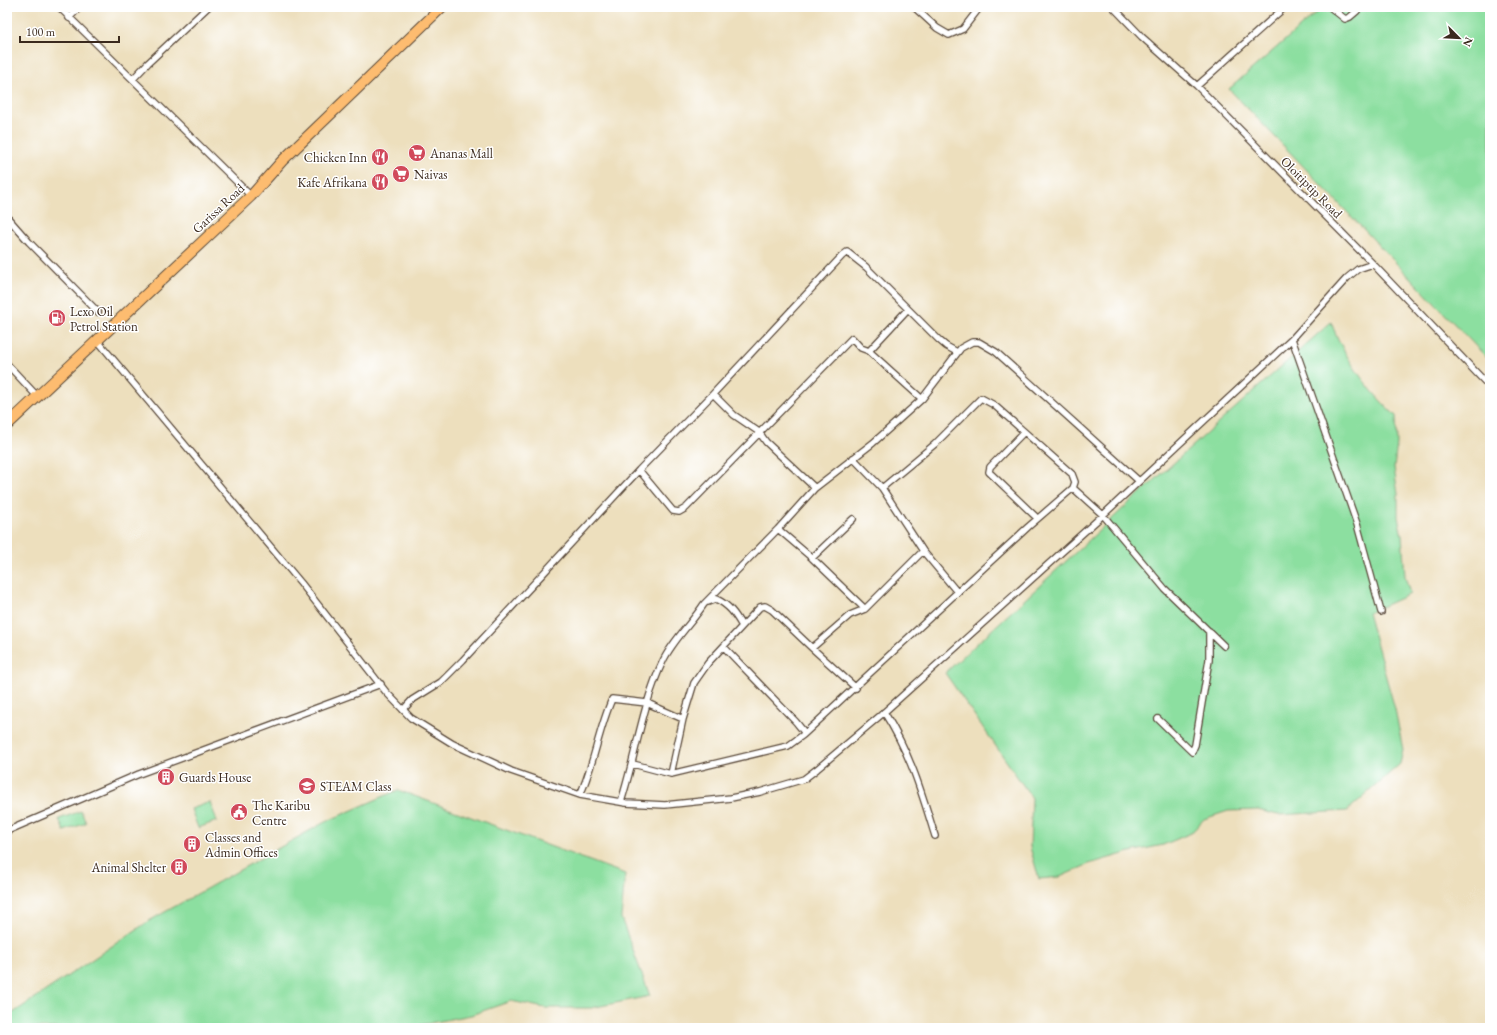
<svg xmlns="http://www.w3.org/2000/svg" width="1497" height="1035" viewBox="0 0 1497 1035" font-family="'EB Garamond',serif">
<rect width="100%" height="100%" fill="#fff"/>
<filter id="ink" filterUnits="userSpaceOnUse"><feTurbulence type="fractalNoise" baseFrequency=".025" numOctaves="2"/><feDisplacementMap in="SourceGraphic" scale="8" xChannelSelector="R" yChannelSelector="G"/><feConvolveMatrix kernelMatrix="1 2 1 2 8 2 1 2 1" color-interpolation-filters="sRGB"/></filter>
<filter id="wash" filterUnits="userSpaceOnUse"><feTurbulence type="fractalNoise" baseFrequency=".012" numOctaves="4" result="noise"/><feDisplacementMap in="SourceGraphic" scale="16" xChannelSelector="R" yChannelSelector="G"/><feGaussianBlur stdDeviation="0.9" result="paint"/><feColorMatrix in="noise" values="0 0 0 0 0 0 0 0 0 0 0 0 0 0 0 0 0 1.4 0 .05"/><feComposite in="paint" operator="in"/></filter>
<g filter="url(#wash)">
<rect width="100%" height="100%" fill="#eddfbd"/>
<path fill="#8cdfa0" stroke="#64845f" d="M1323,7H1490V361L1229,89Z
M1331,322C1344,358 1368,390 1396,416L1397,443L1394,468L1398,494V517L1402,536L1405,576L1410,594L1368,613L1395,709L1403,750L1400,764L1347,811L1278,815L1258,810L1228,811L1204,819L1191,833L1163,845L1130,852L1089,864L1060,877L1039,879L1030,847L1032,798L945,673L1128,504Z
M398,790L625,874L621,918L650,996L591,1008H545L511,1001L471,1015L420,1025L419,1028H7V1017L149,921L325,822Z
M210,802L217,821L198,828L191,809Z
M81,811L86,823L64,831L59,819Z"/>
</g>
<g filter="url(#ink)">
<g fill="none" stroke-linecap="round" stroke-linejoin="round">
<defs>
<path id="street" d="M59,7L251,196
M485,7H497
M914,7L937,28L949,35L963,29L980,7
M1113,7L1142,37L1197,86L1373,264L1490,387
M1330,7L1345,19L1350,17L1357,11
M69,18L80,7
M133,79L148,63L208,7
M1197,86L1285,7
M7,217L29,242L98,312
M1292,339L1357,524L1381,612
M97,340L301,583L386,692L411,718L453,744L511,771L580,795L626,803L665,805L731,798L760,792L804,779L817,769L881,715L1103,515L1292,339L1347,278L1358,269L1373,264
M869,351L908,309
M7,364L37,396
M1024,432L990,467L989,472L1037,518
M853,458L882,488
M639,470L673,511L679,512L686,508L852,338L861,348L869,351L922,399
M815,488L766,442L759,432L734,415L713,394L842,256L847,252L866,267L939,340L946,346L957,352
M778,529L812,558L865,609
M812,558L853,519
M958,593L923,551L882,488L935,444L981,398L994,405L1072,474L1075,482L1073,488L1103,515L1165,589L1224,646
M708,602L716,599C729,605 735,614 742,626
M812,648L856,688
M403,710L412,700L441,682L463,660L639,470L713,394
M884,712C910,753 921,790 935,836
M1158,719L1192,752L1195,745L1209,660V631
M803,735L1028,527L1073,488
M633,764L671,774L788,746L803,735L804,732L796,722L724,647
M671,774L683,719L694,683L708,663L760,607L765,606L772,610L812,648L850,615L865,609L923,551
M580,795C594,765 598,731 612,699L647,703L683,719
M621,802C636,755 642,705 663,661C673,640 691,624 704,604L778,529L815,488L873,443L922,399L961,348L972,342H979L996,352L1139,481
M7,831L139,774L381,684"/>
<path id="highway" d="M7,425L251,196L282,161L442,7"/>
</defs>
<use href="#street" stroke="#564536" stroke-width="8"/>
<use href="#highway" stroke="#564536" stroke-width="12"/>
<use href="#street" stroke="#fff" stroke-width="5.5"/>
<use href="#highway" stroke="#fdbc6f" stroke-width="10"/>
</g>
</g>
<defs>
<symbol id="supermarket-disc" viewBox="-11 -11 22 22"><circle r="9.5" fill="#d1495b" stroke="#fff"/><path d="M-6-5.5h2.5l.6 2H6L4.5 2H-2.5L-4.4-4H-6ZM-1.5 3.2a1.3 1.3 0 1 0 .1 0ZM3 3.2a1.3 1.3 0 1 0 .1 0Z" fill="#fff"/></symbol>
<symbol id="restaurant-disc" viewBox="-11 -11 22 22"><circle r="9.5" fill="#d1495b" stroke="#fff"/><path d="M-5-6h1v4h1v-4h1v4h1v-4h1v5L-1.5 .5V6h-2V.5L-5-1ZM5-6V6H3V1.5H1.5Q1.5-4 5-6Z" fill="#fff"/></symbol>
<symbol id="fuel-disc" viewBox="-11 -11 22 22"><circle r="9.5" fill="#d1495b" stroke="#fff"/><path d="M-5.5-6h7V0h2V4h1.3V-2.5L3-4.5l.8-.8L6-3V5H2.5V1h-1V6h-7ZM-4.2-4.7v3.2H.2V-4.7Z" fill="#fff"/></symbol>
<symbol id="building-disc" viewBox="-11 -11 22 22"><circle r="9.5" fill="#d1495b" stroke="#fff"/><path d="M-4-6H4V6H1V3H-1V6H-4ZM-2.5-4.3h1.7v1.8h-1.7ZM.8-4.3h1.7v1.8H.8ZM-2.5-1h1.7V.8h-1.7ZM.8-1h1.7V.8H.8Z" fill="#fff"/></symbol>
<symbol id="school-disc" viewBox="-11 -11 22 22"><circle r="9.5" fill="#d1495b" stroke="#fff"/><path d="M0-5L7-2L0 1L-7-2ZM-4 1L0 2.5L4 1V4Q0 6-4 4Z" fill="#fff"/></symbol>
<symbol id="civic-disc" viewBox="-11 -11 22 22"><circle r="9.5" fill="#d1495b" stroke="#fff"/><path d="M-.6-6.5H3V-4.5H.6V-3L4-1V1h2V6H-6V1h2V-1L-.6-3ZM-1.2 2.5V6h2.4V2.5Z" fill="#fff"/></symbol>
</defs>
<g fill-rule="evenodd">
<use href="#supermarket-disc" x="407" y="143" width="20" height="20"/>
<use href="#restaurant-disc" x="370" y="147" width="20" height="20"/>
<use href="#supermarket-disc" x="391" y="164" width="20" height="20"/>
<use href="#restaurant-disc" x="370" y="172" width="20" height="20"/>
<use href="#fuel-disc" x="47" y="308" width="20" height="20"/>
<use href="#building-disc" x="156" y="767" width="20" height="20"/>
<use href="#school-disc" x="297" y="776" width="20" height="20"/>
<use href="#civic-disc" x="229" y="802" width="20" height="20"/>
<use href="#building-disc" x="182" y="834" width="20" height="20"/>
<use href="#building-disc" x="169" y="857" width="20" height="20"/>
</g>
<g text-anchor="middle" stroke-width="3" stroke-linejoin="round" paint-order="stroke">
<g font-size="13" fill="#3b2a1e" stroke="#fff" text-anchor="start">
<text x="430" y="158">Ananas Mall</text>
<text x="367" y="162" text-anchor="end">Chicken Inn</text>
<text x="414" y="179">Naivas</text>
<text x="367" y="187" text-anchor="end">Kafe Afrikana</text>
<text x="70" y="316">Lexo Oil<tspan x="70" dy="15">Petrol Station</tspan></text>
<text x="179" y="782">Guards House</text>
<text x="320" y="791">STEAM Class</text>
<text x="252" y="810">The Karibu<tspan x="252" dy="15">Centre</tspan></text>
<text x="205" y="842">Classes and<tspan x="205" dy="15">Admin Offices</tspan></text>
<text x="166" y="872" text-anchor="end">Animal Shelter</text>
</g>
<g font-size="13" fill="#3b2a1e" stroke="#fff">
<text transform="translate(1312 187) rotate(45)" y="5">Oloitiptip Road</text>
<text transform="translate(218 208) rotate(-43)" y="5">Garissa Road</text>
</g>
</g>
<rect width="1497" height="1035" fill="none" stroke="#fff" stroke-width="24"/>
<g transform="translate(1459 38) rotate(114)" stroke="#ffffff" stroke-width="3" paint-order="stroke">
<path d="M0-3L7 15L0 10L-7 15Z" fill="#3b2a1e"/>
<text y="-6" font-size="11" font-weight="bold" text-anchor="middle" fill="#3b2a1e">N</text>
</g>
<path d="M20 36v6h99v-6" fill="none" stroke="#3b2a1e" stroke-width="2"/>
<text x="26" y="36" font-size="12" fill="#3b2a1e" stroke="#ffffff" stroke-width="3" paint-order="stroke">100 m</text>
</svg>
